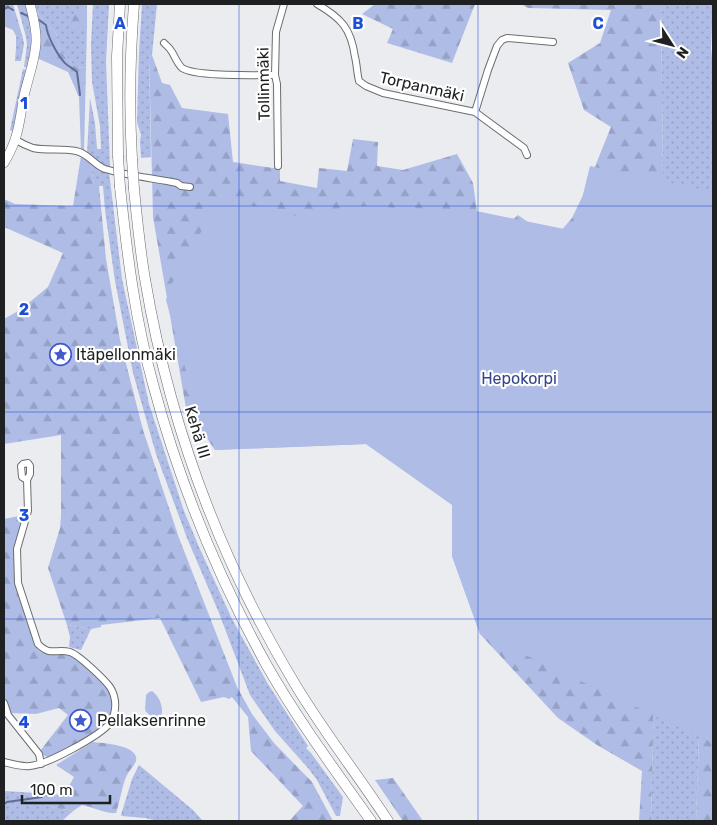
<svg xmlns="http://www.w3.org/2000/svg" width="717" height="825" viewBox="0 0 717 825" font-family="Rubik,sans-serif">
<defs>
<pattern id="grass-dots" width="8" height="8" patternUnits="userSpaceOnUse" patternTransform="scale(1.25)"><rect width="8" height="8" fill="#aebce6"/><path d="M2 2h.1M6 6h.1" fill="none" stroke="#95a1c5" stroke-width="1.8" stroke-linecap="round"/></pattern>
<pattern id="forest-firs" width="22" height="20" patternUnits="userSpaceOnUse" patternTransform="scale(1.25)"><rect width="22" height="20" fill="#aebce6"/><path d="M5 1l3.5 6h-7zM16 11l3.5 6h-7z" fill="#95a1c5"/></pattern>
</defs>
<rect width="100%" height="100%" fill="#eaecf0"/>
<path fill="url(#grass-dots)" d="M17,4H28L33,33L29,68L24,67L27,45L26,37Z
M35,4H87V11H78L83,25L87,24L86,68L76,67L60,51L56,33L38,14Z
M93,4H109L106,61L110,167L103,166L87,154L90,98L95,123L97,149H101L100,126L92,82L91,45Z
M142,4H157L152,55L149,57L151,157L141,158L140,141L141,135L137,122L139,53Z
M661,4H713L711,48L713,67V343L696,821H651L664,261Z
M16,36L23,38L24,44L21,61H15L16,48Z
M23,69L28,70L15,132L10,130Z
M91,163L109,172L122,279L149,404L184,511L199,547L232,619L268,684L308,746L306,748L311,753L343,797L340,816H336L317,780L308,768L275,731L250,695L219,613L187,538L156,454L133,373L115,281L105,210L103,186H94Z
M67,625L91,629L81,650L69,647L70,637Z
M139,765L193,810L203,821H158L145,818L122,816L121,815L132,779Z
M4,791L37,793C42,809 60,808 73,811L62,821H4Z"/>
<path fill="url(#forest-firs)" d="M4,4H13L23,38L16,36L13,30L4,26Z
M375,4H475L452,63L387,43L393,29L362,14Z
M521,4H661L664,261L651,821H639L642,771L597,745L558,718L480,634L452,556V504L366,444L215,450L186,408L153,217L149,57L152,55L162,83L170,85L182,108L228,114L233,162L280,169V181L317,188L319,168L347,171L353,139L378,142L377,166L403,170L457,154L473,183L478,219L508,224L518,215L553,240L572,218L585,191L611,127L584,110L568,63L600,43L611,10L528,8Z
M78,11H87V24L83,26L79,36L77,35L71,28L73,18Z
M38,14L56,33L60,51L76,67L86,68L84,152L81,151L79,97L68,72L37,58Z
M81,156L91,163L94,186H99L106,259L120,340L143,430L179,538L237,687L252,714L274,743L312,782L333,821H289L303,806L251,751L248,717L232,697L229,699L224,697L201,702L160,618L101,625V627L91,629L67,625L48,568L60,528L61,516V435L4,444V319L20,310L48,287L63,253L4,227V199L15,204L73,206Z
M713,343V821H696Z
M24,515L15,546V584L31,634L38,650L43,653L66,654L75,657L103,684L110,693L113,702V711L110,719L103,727L74,745L49,758L43,755L40,751L68,715L59,708L36,714L10,713L4,697V519Z
M93,742C102,743 140,745 136,761C134,766 129,771 127,775C122,785 120,802 116,813C105,814 94,807 82,805L73,811C60,808 41,809 37,793L64,795L74,777L56,765Z
M393,778L423,821H403L375,780Z"/>
<path fill="#aebce6" d="M590,166L713,192V743L480,634L452,556V505L366,444L215,450L191,389L166,300L170,287L220,198L305,218L308,211L364,206L401,208L463,209L481,212L574,231Z
M152,691C161,697 166,713 158,721L146,712L145,709L146,695L149,692Z"/>
<g fill="none" stroke-linecap="round" stroke-linejoin="round">
<path stroke="#616d93" stroke-width="2" d="M4,9L8,7L13,10
M21,13L28,16
M39,20L46,25C47,35 56,53 64,62C67,66 73,68 77,72L80,95
M4,804L7,802L42,797"/>
<defs>
<path id="minor" d="M317,4C341,18 351,28 355,57C357,65 357,73 359,81L366,86L383,93L475,112L524,148L527,155
M164,43C167,46 170,48 172,52C175,57 177,63 182,68C195,77 257,75 275,75
M475,112L488,70L497,46L502,40L507,38L553,42
M16,140C21,143 27,146 33,148C47,151 62,148 76,151C88,153 94,165 105,169C128,176 153,178 177,183L181,186L190,187
M278,166L277,84L275,75L276,32L284,4
M4,703L8,715L39,754L41,764
M4,762C12,764 21,767 30,766C46,765 100,736 110,723C117,712 117,698 110,687C104,679 79,655 70,652C56,648 51,657 38,644L18,583L17,549L28,511L27,480L30,474V466L28,463L23,464L21,466L22,477L27,480"/>
<path id="secondary" d="M4,163C19,138 19,123 24,96C28,78 35,61 36,43C37,30 33,16 30,4"/>
<path id="trunk" d="M118,156L117,56L120,4
M132,159C129,107 130,55 134,4
M120,187C127,253 135,320 153,384C179,482 217,575 266,664C297,719 335,770 371,821
M134,189C137,219 140,250 145,279C169,422 220,560 295,684C323,731 358,775 388,821"/>
</defs>
<use href="#minor" stroke="#6c6d71" stroke-width="8"/>
<use href="#secondary" stroke="#6c6d71" stroke-width="10"/>
<use href="#trunk" stroke="#6c6d71" stroke-width="11"/>
<use href="#minor" stroke="#fff" stroke-width="6"/>
<use href="#secondary" stroke="#fff" stroke-width="9"/>
<use href="#trunk" stroke="#fff" stroke-width="10"/>
<defs>
<path id="trunk-bridge" d="M118,156L120,187
M132,159L134,189"/>
</defs>
<use href="#trunk-bridge" stroke="#6c6d71" stroke-width="11" stroke-linecap="butt"/>
<use href="#trunk-bridge" stroke="#fff" stroke-width="10"/>
</g>
<path fill="none" stroke="#1d4ed8" stroke-width="1" stroke-opacity="0.55" d="M239,4V821M478,4V821M4,206H713M4,412H713M4,619H713"/>
<defs>
<symbol id="sight-ring" viewBox="-11 -11 22 22"><circle r="9.5" fill="#fff" stroke="#435acd" stroke-width="1.5"/><path d="M0-6L1.8-2.2L6-1.7L2.9 1.2L3.7 5.4L0 3.3L-3.7 5.4L-2.9 1.2L-6-1.7L-1.8-2.2Z" fill="#435acd"/></symbol>
</defs>
<g fill-rule="evenodd">
<use href="#sight-ring" x="48" y="342" width="25" height="25"/>
<use href="#sight-ring" x="68" y="708" width="25" height="25"/>
</g>
<g text-anchor="middle" stroke-width="4.5" stroke-linejoin="round" paint-order="stroke">
<g font-size="16" fill="#1f2021" stroke="#fff">
<text transform="translate(263 84) rotate(-91)" y="6">Tollinmäki</text>
<text transform="translate(422 86) rotate(13)" y="6">Torpanmäki</text>
<text transform="translate(198 432) rotate(73)" y="6">Kehä III</text>
</g>
<g font-size="16" fill="#1f2021" stroke="#fff" text-anchor="start">
<text x="76" y="360">Itäpellonmäki</text>
<text x="97" y="726">Pellaksenrinne</text>
</g>
<g font-size="16" fill="#354589" stroke="#fff">
<text x="519" y="384">Hepokorpi</text>
</g>
</g>
<g font-size="16" text-anchor="middle" font-weight="bold" fill="#1d4ed8" stroke="#fff" stroke-width="4.5" stroke-linejoin="round" paint-order="stroke">
<text x="120" y="29">A</text>
<text x="358" y="29">B</text>
<text x="598" y="29">C</text>
<text x="24" y="109">1</text>
<text x="24" y="315">2</text>
<text x="24" y="521">3</text>
<text x="24" y="728">4</text>
</g>
<rect width="717" height="825" fill="none" stroke="#1f2021" stroke-width="10"/>
<g transform="translate(672 45) rotate(126)" stroke="#ffffff" stroke-width="4" paint-order="stroke">
<path d="M0-4L9 19L0 12L-9 19Z" fill="#1f2021"/>
<text y="-8" font-size="14" font-weight="bold" text-anchor="middle" fill="#1f2021">N</text>
</g>
<path d="M22 795v8h88v-8" fill="none" stroke="#1f2021" stroke-width="2.5"/>
<text x="30" y="795" font-size="15" fill="#1f2021" stroke="#ffffff" stroke-width="4" paint-order="stroke">100 m</text>
</svg>
